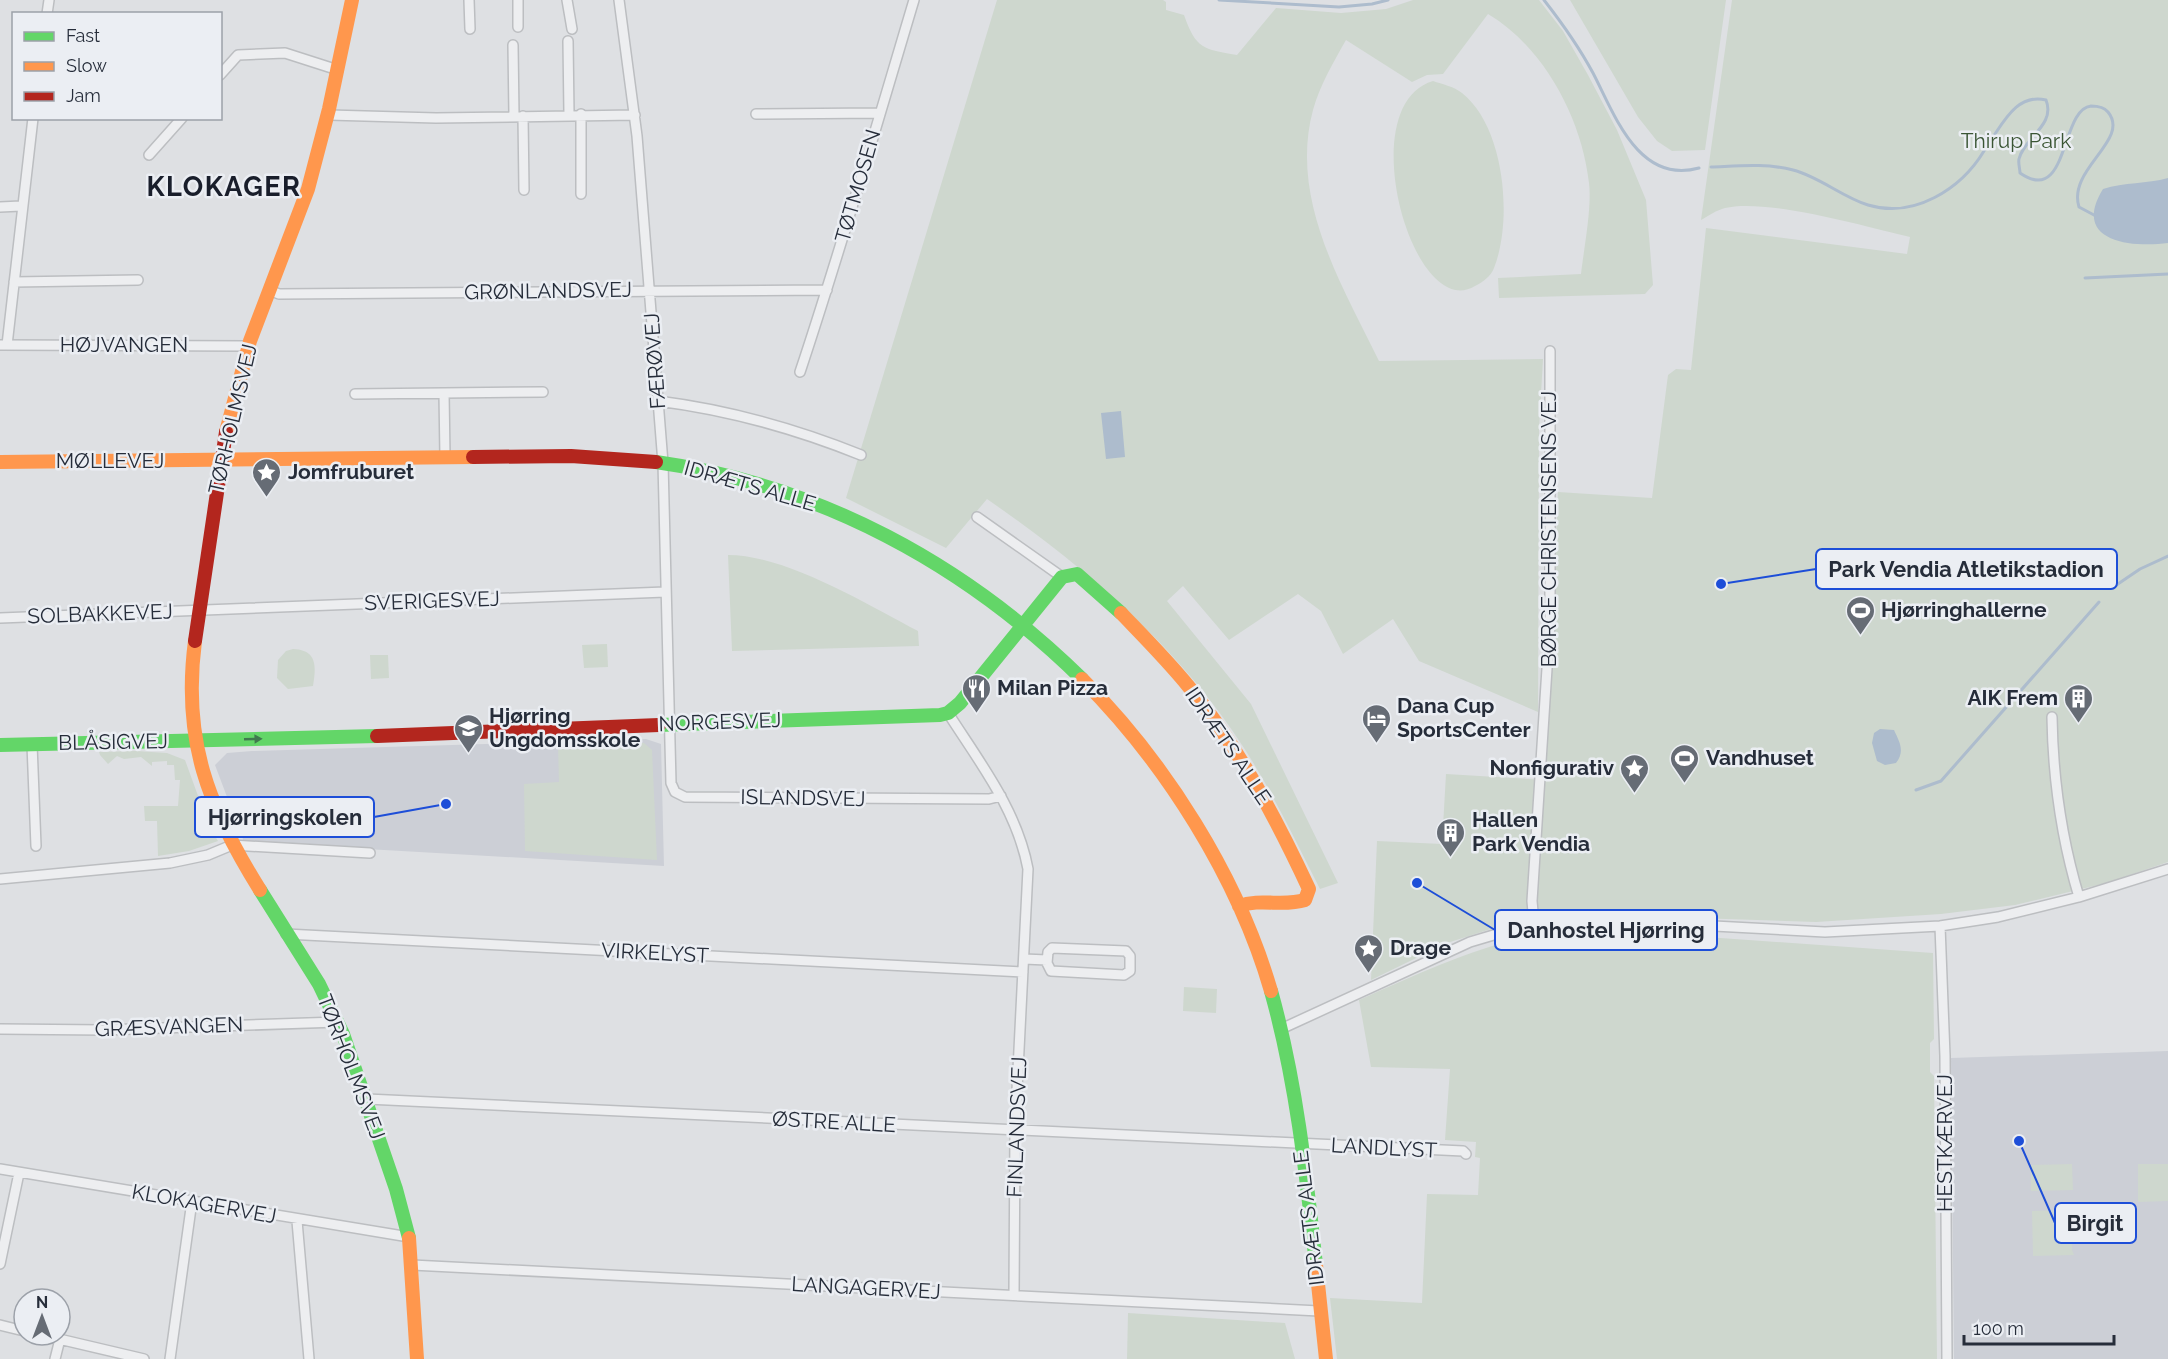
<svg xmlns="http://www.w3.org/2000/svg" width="2168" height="1359" viewBox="0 0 2168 1359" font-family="Raleway,sans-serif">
<rect width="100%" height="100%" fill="#dee0e3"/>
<path fill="#cccfd6" d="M646,739L661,744L664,866L244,842L215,765L227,753L252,751Z
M2168,1051V1359H1954L1951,1058Z"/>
<path fill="#ced7ce" d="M997,0H1163L1166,2V10L1184,15C1196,49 1203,49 1237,55L1276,8L1341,13L1386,9L1413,0H1539L1563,31L1588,75L1617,130L1646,200L1653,285L1645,294L1499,298L1498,278L1581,274C1584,248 1592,207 1589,183C1582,119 1544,47 1488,14L1443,74L1427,75L1412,82L1346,40C1333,63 1320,85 1313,110C1289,199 1342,285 1379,361L1543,359L1539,429L1538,712L1419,661L1393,619L1343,654L1321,611L1298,594L1229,640L1183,586L1167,601L1251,704L1338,883L1320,889C1296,842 1273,793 1244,748C1179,647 1085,567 987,499L946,548L846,498Z
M1570,0H1726L1705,150L1672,151L1657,141L1638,117Z
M1732,0H2168V862L2106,883L2015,905L1941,914L1816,922L1541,913L1447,943L1371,980L1377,841L1442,844L1446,774L1546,780L1558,492L1652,498L1668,375L1676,369L1691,370L1706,228L1907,254L1910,237C1866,227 1767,198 1725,208C1717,210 1708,216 1701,220Z
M1433,81C1442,84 1455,87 1462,93C1505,127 1513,220 1494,268C1491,276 1483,282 1475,286C1413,324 1351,105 1433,81Z
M728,555C786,555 866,604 918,631L919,646L732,651Z
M607,644L608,667L584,668L582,645Z
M293,649C318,650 316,667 313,686L288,689L277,678L278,660L286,651Z
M370,655H388L389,678L371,679Z
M644,743L652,750L657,860L525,851L524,784L559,782L558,745Z
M136,751L167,753L185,760L209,826L218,841L189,851L158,856L157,821H145L144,806H178L180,780H175L174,765H167V761L152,762V766L141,757L124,759L117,756L108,764L100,755L99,752Z
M1580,928L1933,953L1934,1039L1930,1043V1072L1934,1076L1937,1359H1337L1330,1298L1422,1303L1427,1194L1478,1195L1480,1158L1475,1157L1476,1142L1445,1140L1450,1069L1371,1067L1359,1000C1431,968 1500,935 1580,928Z
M1184,987L1217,989L1216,1013L1183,1011Z
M2072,1164L2073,1190L2031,1191V1165Z
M2138,1164H2168V1201L2138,1202Z
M2073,1210L2072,1250L2074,1255L2033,1256L2032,1211Z
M1128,1313L1285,1323L1295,1359H1127Z"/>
<path fill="#adbccd" d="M2168,178V243C2130,248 2071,241 2103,189C2124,182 2147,184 2168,178Z
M1121,411L1125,457L1106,459L1101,413Z
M1880,729L1894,730C1900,743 1905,751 1896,763L1885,765L1877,761L1872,743L1874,733Z"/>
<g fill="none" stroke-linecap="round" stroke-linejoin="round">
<path stroke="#adbccd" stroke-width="3" d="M1219,0L1339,7L1372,4L1388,0
M1544,0C1562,23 1579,47 1593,73C1614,113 1638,185 1699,168
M1991,140C2004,121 2018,93 2046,100C2056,125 2024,138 2019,159C2018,163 2020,169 2020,173C2069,207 2060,109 2091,106C2098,106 2104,107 2108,112C2131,140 2067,169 2079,207L2094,215
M1711,167C1738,166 1766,163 1793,170C1820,177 1842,197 1868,205C1914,219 1961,189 1984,151
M2085,278L2168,274
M2112,588L2140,569L2168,556
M1916,790L1941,781L2099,602"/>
<defs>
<path id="street" d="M469,0L470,29
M567,0L572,29
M619,0L637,136L663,463L671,783L675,792L685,797L989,799L1001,796
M47,14L49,0
M518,27V0
M568,41L569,114
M513,45L514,116
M220,75L238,55L285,53L338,70
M581,114V194
M756,114L879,113
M329,115L436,118L635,115
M523,116L524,190
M149,155L182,118
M0,207L21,206
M14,282L138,280
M269,290L279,294L827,290
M0,345L248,346
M7,345L33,118
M800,372C841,249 877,124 914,0
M444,393L445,457
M355,394L543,392
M658,401C729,410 794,428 861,455
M977,517L1062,577
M0,618L665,592
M948,713C980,763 1017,810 1028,869L1015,1130L1014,1295
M2052,717C2053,780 2061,837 2079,897
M32,744L36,846
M0,879L170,863L208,855L232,845L370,853
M1534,923L1532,901L1550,622V351
M1940,926L1945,1056L1947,1359
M286,934L1023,972
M1052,948L1126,951L1130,956V971L1124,975L1051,971L1047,963L1048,952Z
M1024,959L1047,960
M0,1029L104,1030L338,1022
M1281,1029L1470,942L1534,923L1575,920L1620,921L1825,932L1940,926L1998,917L2079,897L2168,869
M367,1099L1463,1151L1466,1154
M0,1169L409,1237
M297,1221L309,1359
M0,1264L19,1173
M412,1265L1319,1311
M0,1325L24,1331
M42,1335L144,1359
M55,1359L60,1339
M170,1359L192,1201"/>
</defs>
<use href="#street" stroke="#bcbec1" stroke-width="12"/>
<use href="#street" stroke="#edeef0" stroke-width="9"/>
<path stroke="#63d668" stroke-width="14" d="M656,462C820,485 965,564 1082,679
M659,725L940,715L948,713L960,703L1062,577L1077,574L1121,613
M0,745L377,736
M260,890L319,984L343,1034L396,1189L409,1238
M1271,991C1296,1080 1306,1172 1316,1265"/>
<path stroke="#ff974d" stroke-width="14" d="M226,432L250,341L308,189L329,109L352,0
M0,462L473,457
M1121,613C1144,637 1168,661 1189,687C1239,748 1276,818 1309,889L1305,900C1283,907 1261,898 1239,906
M195,641C182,739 208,807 260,890
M1082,679C1165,762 1238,877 1271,991
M409,1238L417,1359
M1316,1265L1326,1359"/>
<path stroke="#b3261e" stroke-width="14" d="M473,457L571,456L656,462
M195,641L226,432
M377,736L659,725"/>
</g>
<defs><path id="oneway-solid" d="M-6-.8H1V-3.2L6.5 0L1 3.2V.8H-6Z" transform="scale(1.5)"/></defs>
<use fill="#41794f" href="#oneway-solid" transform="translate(253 739) rotate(-2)"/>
<defs>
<symbol id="sight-pin" viewBox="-11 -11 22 30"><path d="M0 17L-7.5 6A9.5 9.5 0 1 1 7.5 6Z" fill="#666c75" stroke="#ebeef3"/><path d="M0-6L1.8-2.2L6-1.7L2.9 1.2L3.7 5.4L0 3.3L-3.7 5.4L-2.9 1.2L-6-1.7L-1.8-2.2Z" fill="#fff"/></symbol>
<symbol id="stadium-pin" viewBox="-11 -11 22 30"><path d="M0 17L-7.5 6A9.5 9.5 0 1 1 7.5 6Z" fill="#666c75" stroke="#ebeef3"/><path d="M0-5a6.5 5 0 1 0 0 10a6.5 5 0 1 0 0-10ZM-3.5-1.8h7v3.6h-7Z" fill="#fff"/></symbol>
<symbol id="restaurant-pin" viewBox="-11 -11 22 30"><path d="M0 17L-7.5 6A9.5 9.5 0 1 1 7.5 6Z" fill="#666c75" stroke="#ebeef3"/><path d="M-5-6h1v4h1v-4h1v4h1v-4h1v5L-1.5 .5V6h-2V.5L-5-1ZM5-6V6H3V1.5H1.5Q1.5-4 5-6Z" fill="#fff"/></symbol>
<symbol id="building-pin" viewBox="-11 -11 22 30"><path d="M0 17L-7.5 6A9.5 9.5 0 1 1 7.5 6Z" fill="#666c75" stroke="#ebeef3"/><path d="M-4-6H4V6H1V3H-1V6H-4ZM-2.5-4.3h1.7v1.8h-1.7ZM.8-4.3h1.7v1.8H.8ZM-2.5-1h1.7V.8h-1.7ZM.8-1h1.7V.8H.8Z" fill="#fff"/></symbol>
<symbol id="hotel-pin" viewBox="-11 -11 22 30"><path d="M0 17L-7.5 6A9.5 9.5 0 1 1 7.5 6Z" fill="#666c75" stroke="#ebeef3"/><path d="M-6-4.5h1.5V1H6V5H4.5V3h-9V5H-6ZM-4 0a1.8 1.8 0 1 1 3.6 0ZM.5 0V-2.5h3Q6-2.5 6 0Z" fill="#fff"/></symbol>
<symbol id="school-pin" viewBox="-11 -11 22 30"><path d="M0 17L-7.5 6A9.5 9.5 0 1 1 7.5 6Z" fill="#666c75" stroke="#ebeef3"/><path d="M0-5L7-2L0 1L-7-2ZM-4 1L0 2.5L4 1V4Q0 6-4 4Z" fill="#fff"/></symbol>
</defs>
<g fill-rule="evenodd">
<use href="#sight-pin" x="250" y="456" width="33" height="45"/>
<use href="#stadium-pin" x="1844" y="594" width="33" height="45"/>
<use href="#restaurant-pin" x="960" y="672" width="33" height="45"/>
<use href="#building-pin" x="2062" y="682" width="33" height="45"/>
<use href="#hotel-pin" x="1360" y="702" width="33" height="45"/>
<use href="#school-pin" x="452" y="712" width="33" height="45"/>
<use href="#stadium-pin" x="1668" y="742" width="33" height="45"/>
<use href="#sight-pin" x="1618" y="752" width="33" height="45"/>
<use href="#building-pin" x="1434" y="816" width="33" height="45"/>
<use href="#sight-pin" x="1352" y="932" width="33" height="45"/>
</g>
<g text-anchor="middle" stroke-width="5" stroke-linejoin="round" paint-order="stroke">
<g font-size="21" fill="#3a5534" stroke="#ebeef3">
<text x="2016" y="148">Thirup Park</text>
</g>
<g font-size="21" fill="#262d3a" stroke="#ebeef3">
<text transform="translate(858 186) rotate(-74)" y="7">TØTMOSEN</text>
<text transform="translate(548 291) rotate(-1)" y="7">GRØNLANDSVEJ</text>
<text x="124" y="352">HØJVANGEN</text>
<text transform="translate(655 361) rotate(-94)" y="7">FÆRØVEJ</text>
<text transform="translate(233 419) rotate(-77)" y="7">TØRHOLMSVEJ</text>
<text x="110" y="468">MØLLEVEJ</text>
<text transform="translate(750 486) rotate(16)" y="7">IDRÆTS ALLE</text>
<text transform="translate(1549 529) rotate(-90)" y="7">BØRGE CHRISTENSENS VEJ</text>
<text transform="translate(432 601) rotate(-2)" y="7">SVERIGESVEJ</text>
<text transform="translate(100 614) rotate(-2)" y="7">SOLBAKKEVEJ</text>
<text transform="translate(720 722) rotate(-2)" y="7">NORGESVEJ</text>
<text transform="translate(113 742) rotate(-1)" y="7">BLÅSIGVEJ</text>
<text transform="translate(1228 746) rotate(56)" y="7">IDRÆTS ALLE</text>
<text transform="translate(803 798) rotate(1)" y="7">ISLANDSVEJ</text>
<text transform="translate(655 953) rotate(3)" y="7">VIRKELYST</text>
<text transform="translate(169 1027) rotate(-2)" y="7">GRÆSVANGEN</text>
<text transform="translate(351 1067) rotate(69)" y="7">TØRHOLMSVEJ</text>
<text transform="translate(834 1122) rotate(3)" y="7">ØSTRE ALLE</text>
<text transform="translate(1017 1127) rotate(-88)" y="7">FINLANDSVEJ</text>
<text transform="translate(1945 1143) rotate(-90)" y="7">HESTKÆRVEJ</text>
<text transform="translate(1384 1148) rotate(3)" y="7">LANDLYST</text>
<text transform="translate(204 1204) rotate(10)" y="7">KLOKAGERVEJ</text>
<text transform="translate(1309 1218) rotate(-97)" y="7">IDRÆTS ALLE</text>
<text transform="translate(866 1288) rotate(3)" y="7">LANGAGERVEJ</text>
</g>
<g font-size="21" font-weight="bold" fill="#262d3a" stroke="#ebeef3" text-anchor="start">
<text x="288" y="479">Jomfruburet</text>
<text x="1881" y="617">Hjørringhallerne</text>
<text x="997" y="695">Milan Pizza</text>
<text x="2058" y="705" text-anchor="end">AIK Frem</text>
<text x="1397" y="713">Dana Cup<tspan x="1397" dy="24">SportsCenter</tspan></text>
<text x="489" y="723">Hjørring<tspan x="489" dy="24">Ungdomsskole</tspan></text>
<text x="1706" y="765">Vandhuset</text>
<text x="1614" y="775" text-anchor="end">Nonfigurativ</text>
<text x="1472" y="827">Hallen<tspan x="1472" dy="24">Park Vendia</tspan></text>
<text x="1390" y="955">Drage</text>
</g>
<g font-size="27" font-weight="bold" letter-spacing="1.5" fill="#191e2b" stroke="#ebeef3">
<text x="224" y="196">KLOKAGER</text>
</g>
</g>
<path fill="none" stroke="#1d4ed8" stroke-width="2" d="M1721 584L1816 569M446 804L374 817M1417 883L1495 930M2019 1141L2055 1223"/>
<g fill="#1d4ed8" stroke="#ebeef3" stroke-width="2">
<circle cx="1721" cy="584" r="6"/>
<circle cx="446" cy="804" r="6"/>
<circle cx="1417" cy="883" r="6"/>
<circle cx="2019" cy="1141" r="6"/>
</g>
<g fill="#ebeef3" stroke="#1d4ed8" stroke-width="2">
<rect x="1816" y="549" width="301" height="40" rx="6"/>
<rect x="195" y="797" width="179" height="40" rx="6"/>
<rect x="1495" y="910" width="222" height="40" rx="6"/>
<rect x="2055" y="1203" width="81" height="40" rx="6"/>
</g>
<g font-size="22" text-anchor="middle" font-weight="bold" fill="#262d3a">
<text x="1966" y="577">Park Vendia Atletikstadion</text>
<text x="285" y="825">Hjørringskolen</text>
<text x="1606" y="938">Danhostel Hjørring</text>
<text x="2095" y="1231">Birgit</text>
</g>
<rect x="12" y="12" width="210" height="108" fill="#ebeef3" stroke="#9ca1a9" stroke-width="1.5"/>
<rect x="24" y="32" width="30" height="9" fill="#63d668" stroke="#9ca1a9" stroke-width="1.5"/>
<text x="66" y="42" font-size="18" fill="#262d3a">Fast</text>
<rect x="24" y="62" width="30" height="9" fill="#ff974d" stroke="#9ca1a9" stroke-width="1.5"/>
<text x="66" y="72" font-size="18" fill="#262d3a">Slow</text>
<rect x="24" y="92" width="30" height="9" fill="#b3261e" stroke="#9ca1a9" stroke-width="1.5"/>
<text x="66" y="102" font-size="18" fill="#262d3a">Jam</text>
<g transform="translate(42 1317)"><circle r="28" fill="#ebeef3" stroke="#9ca1a9" stroke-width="1.5"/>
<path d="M0-4.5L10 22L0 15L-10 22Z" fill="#666c75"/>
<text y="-9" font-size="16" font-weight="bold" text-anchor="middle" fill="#262d3a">N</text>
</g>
<path d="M1964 1335v9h150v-9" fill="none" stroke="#262d3a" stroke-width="3"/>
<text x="1973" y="1335" font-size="18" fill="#262d3a" stroke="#ebeef3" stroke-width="4.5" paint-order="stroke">100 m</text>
</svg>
